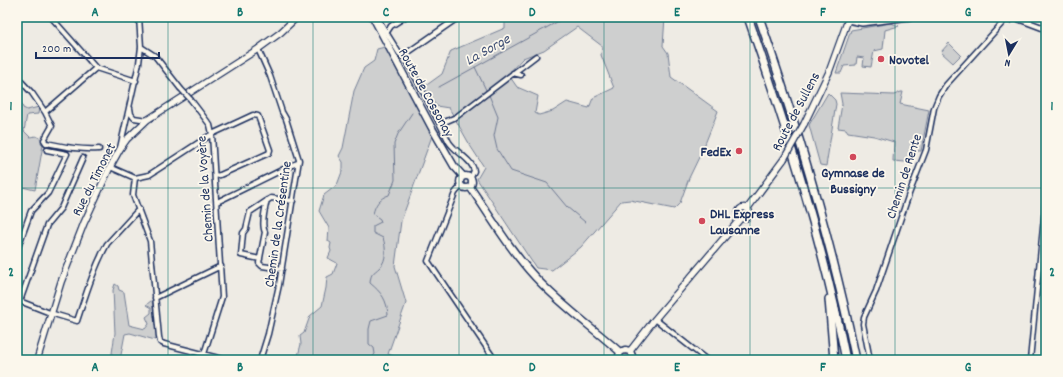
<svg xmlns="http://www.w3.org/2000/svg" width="1063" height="377" viewBox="0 0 1063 377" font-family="Dekko,sans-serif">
<rect width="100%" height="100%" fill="#eeebe4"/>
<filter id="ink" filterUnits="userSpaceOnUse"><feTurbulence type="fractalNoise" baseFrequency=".025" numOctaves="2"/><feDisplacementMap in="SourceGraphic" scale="8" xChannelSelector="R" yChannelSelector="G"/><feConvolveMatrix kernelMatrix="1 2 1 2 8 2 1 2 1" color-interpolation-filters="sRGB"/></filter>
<g filter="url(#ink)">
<path fill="#cecfcf" stroke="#747f96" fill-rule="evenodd" d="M502,17H665L663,46L668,53L671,77L718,111L703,149L689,178L680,203L674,209L630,200L621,201L581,247L552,270L536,268L477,179L484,167L471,147L449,108L436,106L424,87L442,74L451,51L505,28V21ZM577,27L602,46L601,55L614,88L593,98L589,108L567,102L553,111L539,115L535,113L538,96L517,87L508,74L523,58L544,50Z
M891,23L899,26L885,30L883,49L874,51L871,67L863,66L864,58L857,57L856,65L844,66L841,73H836L851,30Z
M949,43L961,55L953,63L941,52Z
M385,47L432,136L401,221L395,266L406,303L388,354L403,360H297L301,344L300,336L304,333L310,316L322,306L326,288L327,277L333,274L337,263L328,258L331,251L330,248L331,243L328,241L329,228L319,211L324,195L337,185L343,169V162L339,156L343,148L354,91L364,68L374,61L377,49Z
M901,92H903L900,104L929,110L921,151H912L905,162L893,161L894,142L874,136L848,132L846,129L838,128L842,104L840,93L894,95Z
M828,93L835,100L836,104L826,166L820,165L809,125Z
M17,95H19L23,108L27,110L39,107L38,114L27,115L24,131L30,137L36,136L42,139L41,143L43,145L35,190L22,187L19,191L17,197Z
M115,284L118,286L119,290L124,292L129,325L145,329L149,324L146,317L151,313V308L146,305L152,300L157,338L155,340L130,333L125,334L120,360H111L115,333L113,290Z"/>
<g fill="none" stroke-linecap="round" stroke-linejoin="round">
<path stroke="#6d7892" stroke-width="1" d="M475,67L487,92
M439,87L566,17
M489,95L498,117L494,136L497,149L511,171L547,183L567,207L585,222
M370,360L375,354L374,348L369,344V329L371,321L388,315C387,300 382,293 370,283C371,272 373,274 380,267C387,260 386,247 383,238L373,233V226L381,222L380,219L373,214C375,205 379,198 389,195L395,180L394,144L398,134L412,113"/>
<defs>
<path id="minor" d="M51,17L96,68L136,81
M459,17L410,51L407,55L406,59L449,142C455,152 473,160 474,171L471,177
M378,19L399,53L402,56L406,57
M387,32L391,26L405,17
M141,47L155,56L180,88
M258,49L270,76L282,112L286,119L299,160L279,285L268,334L260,360
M96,68L45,112L52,126L44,140L46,143C66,147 79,150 99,149
M513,73L521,75
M17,77L32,93L45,112
M191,100L210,125L212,134L222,297L204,354
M130,108L131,114L134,118L147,120
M440,124L456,117L536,56
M120,148L139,63L141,47L139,17
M110,167L135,178L149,175L212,134L253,115L258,116L270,150L269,153L220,175L215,176
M135,178L133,195L150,241L159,337L160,342L164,344L226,360
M461,186L455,193L428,261L495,360
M267,200C265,208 261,225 265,232L259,263L262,266L282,269
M217,202L292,165L298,163
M17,250L31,211L48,193L67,154L47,150
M260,259L241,255L243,233L246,229L250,212L271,198L293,201
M155,298L221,266
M17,300L50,313L77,321C86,294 94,268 107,244L139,209
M20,301L47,225L61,208L83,158
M655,319L707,360
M870,360L863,324L864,317L876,291L909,194L926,150L934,108L939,96L946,85L1006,19
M1030,360L1046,197"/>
<path id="tertiary" d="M1004,17L1009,20L1014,17
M1014,17L1046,29
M848,20L862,23L910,17"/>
<path id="secondary" d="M804,124L829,72L849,17
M738.5 213a5.5 5.5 0 1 1 11 0a5.5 5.5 0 1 1-11 0Z
M747,209L784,159
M630,351L655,319L741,218
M37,360L61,282L84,223L110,167L120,149L127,139L147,120L258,49L280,33L297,17"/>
<path id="primary" d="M373,17L433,130L454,166L463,176
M460 182a6 6 0 1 1 12 0a6 6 0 1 1-12 0Z
M470,187C491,217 510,250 535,277C561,305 592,327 620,352
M620,352L625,350L630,351L632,356V360
M620,360L619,356L620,352"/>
<path id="motorway" d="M748,17C787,129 823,243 846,360
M759,17C798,129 832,244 856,360
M829,299L834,360"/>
</defs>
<use href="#minor" stroke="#1b2f5e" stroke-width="7"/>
<use href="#tertiary" stroke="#1b2f5e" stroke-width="8"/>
<use href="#secondary" stroke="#1b2f5e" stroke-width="8"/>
<use href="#primary" stroke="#1b2f5e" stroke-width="9"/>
<use href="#motorway" stroke="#1b2f5e" stroke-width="10"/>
<use href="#minor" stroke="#fbf7ec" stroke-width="4"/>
<use href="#tertiary" stroke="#fbf7ec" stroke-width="5"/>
<use href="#secondary" stroke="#fbf7ec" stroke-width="5.5"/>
<use href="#primary" stroke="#fbf7ec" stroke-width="6"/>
<use href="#motorway" stroke="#fbf7ec" stroke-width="7"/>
<defs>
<path id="minor-bridge" d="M180,88L191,100"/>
<path id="secondary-bridge" d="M784,159L804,124"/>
</defs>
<use href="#minor-bridge" stroke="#1b2f5e" stroke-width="7" stroke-linecap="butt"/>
<use href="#secondary-bridge" stroke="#1b2f5e" stroke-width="8" stroke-linecap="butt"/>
<use href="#minor-bridge" stroke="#fbf7ec" stroke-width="4"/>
<use href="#secondary-bridge" stroke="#fbf7ec" stroke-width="5.5"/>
</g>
</g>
<path fill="none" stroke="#0f766e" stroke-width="1" stroke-opacity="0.55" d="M168,17V360M313,17V360M459,17V360M604,17V360M750,17V360M895,17V360M17,188H1046"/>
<g fill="#d1495b" stroke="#fbf7ec" stroke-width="1.5">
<circle cx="881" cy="59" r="4"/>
<circle cx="739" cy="151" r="4"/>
<circle cx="853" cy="157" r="4"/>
<circle cx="702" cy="221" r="4"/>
</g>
<g text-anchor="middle" stroke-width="3.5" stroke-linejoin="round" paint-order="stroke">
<g font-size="14" font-weight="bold" fill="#1b2f5e" stroke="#fbf7ec" text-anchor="start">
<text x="889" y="64">Novotel</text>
<text x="731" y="156" text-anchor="end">FedEx</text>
<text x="853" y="177" text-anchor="middle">Gymnase de<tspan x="853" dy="16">Bussigny</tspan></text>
<text x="710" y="218">DHL Express<tspan x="710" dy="16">Lausanne</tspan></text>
</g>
<g font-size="14" fill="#1b2f5e" stroke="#fbf7ec">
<text transform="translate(427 92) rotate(61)" y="5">Route de Cossonay</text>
<text transform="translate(795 111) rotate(-62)" y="5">Route de Sullens</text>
<text transform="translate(903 176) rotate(-72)" y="5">Chemin de Rente</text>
<text transform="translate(93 179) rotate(-63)" y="5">Rue du Timonet</text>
<text transform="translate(204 189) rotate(-94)" y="5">Chemin de la Voyère</text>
<text transform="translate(277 224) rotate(-82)" y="5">Chemin de la Crésentine</text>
</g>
<g font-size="15" font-style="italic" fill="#445378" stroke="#fbf7ec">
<text transform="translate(487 49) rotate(-29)" y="5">La Sorge</text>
</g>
</g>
<rect width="1063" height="377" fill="none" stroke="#fbf7ec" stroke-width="44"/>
<g transform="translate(1009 54) rotate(190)" stroke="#fbf7ec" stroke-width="3" paint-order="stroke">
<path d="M0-3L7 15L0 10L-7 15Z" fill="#1b2f5e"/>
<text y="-6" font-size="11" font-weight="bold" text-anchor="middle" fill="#1b2f5e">N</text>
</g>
<path d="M36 52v6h123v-6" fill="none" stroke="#1b2f5e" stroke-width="2"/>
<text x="42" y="52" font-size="12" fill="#1b2f5e" stroke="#fbf7ec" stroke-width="3" paint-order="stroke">200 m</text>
<rect x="22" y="22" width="1019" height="333" fill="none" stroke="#0f766e" stroke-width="1.5"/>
<g font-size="13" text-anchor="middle" font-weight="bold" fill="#0f766e">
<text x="95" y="16">A</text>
<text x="240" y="16">B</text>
<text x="386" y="16">C</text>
<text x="532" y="16">D</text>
<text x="677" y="16">E</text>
<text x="823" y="16">F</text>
<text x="968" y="16">G</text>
<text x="11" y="110">1</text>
<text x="1052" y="110">1</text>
<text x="11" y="276">2</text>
<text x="1052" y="276">2</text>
<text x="95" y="371">A</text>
<text x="240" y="371">B</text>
<text x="386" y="371">C</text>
<text x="532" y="371">D</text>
<text x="677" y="371">E</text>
<text x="823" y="371">F</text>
<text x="968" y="371">G</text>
</g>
</svg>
